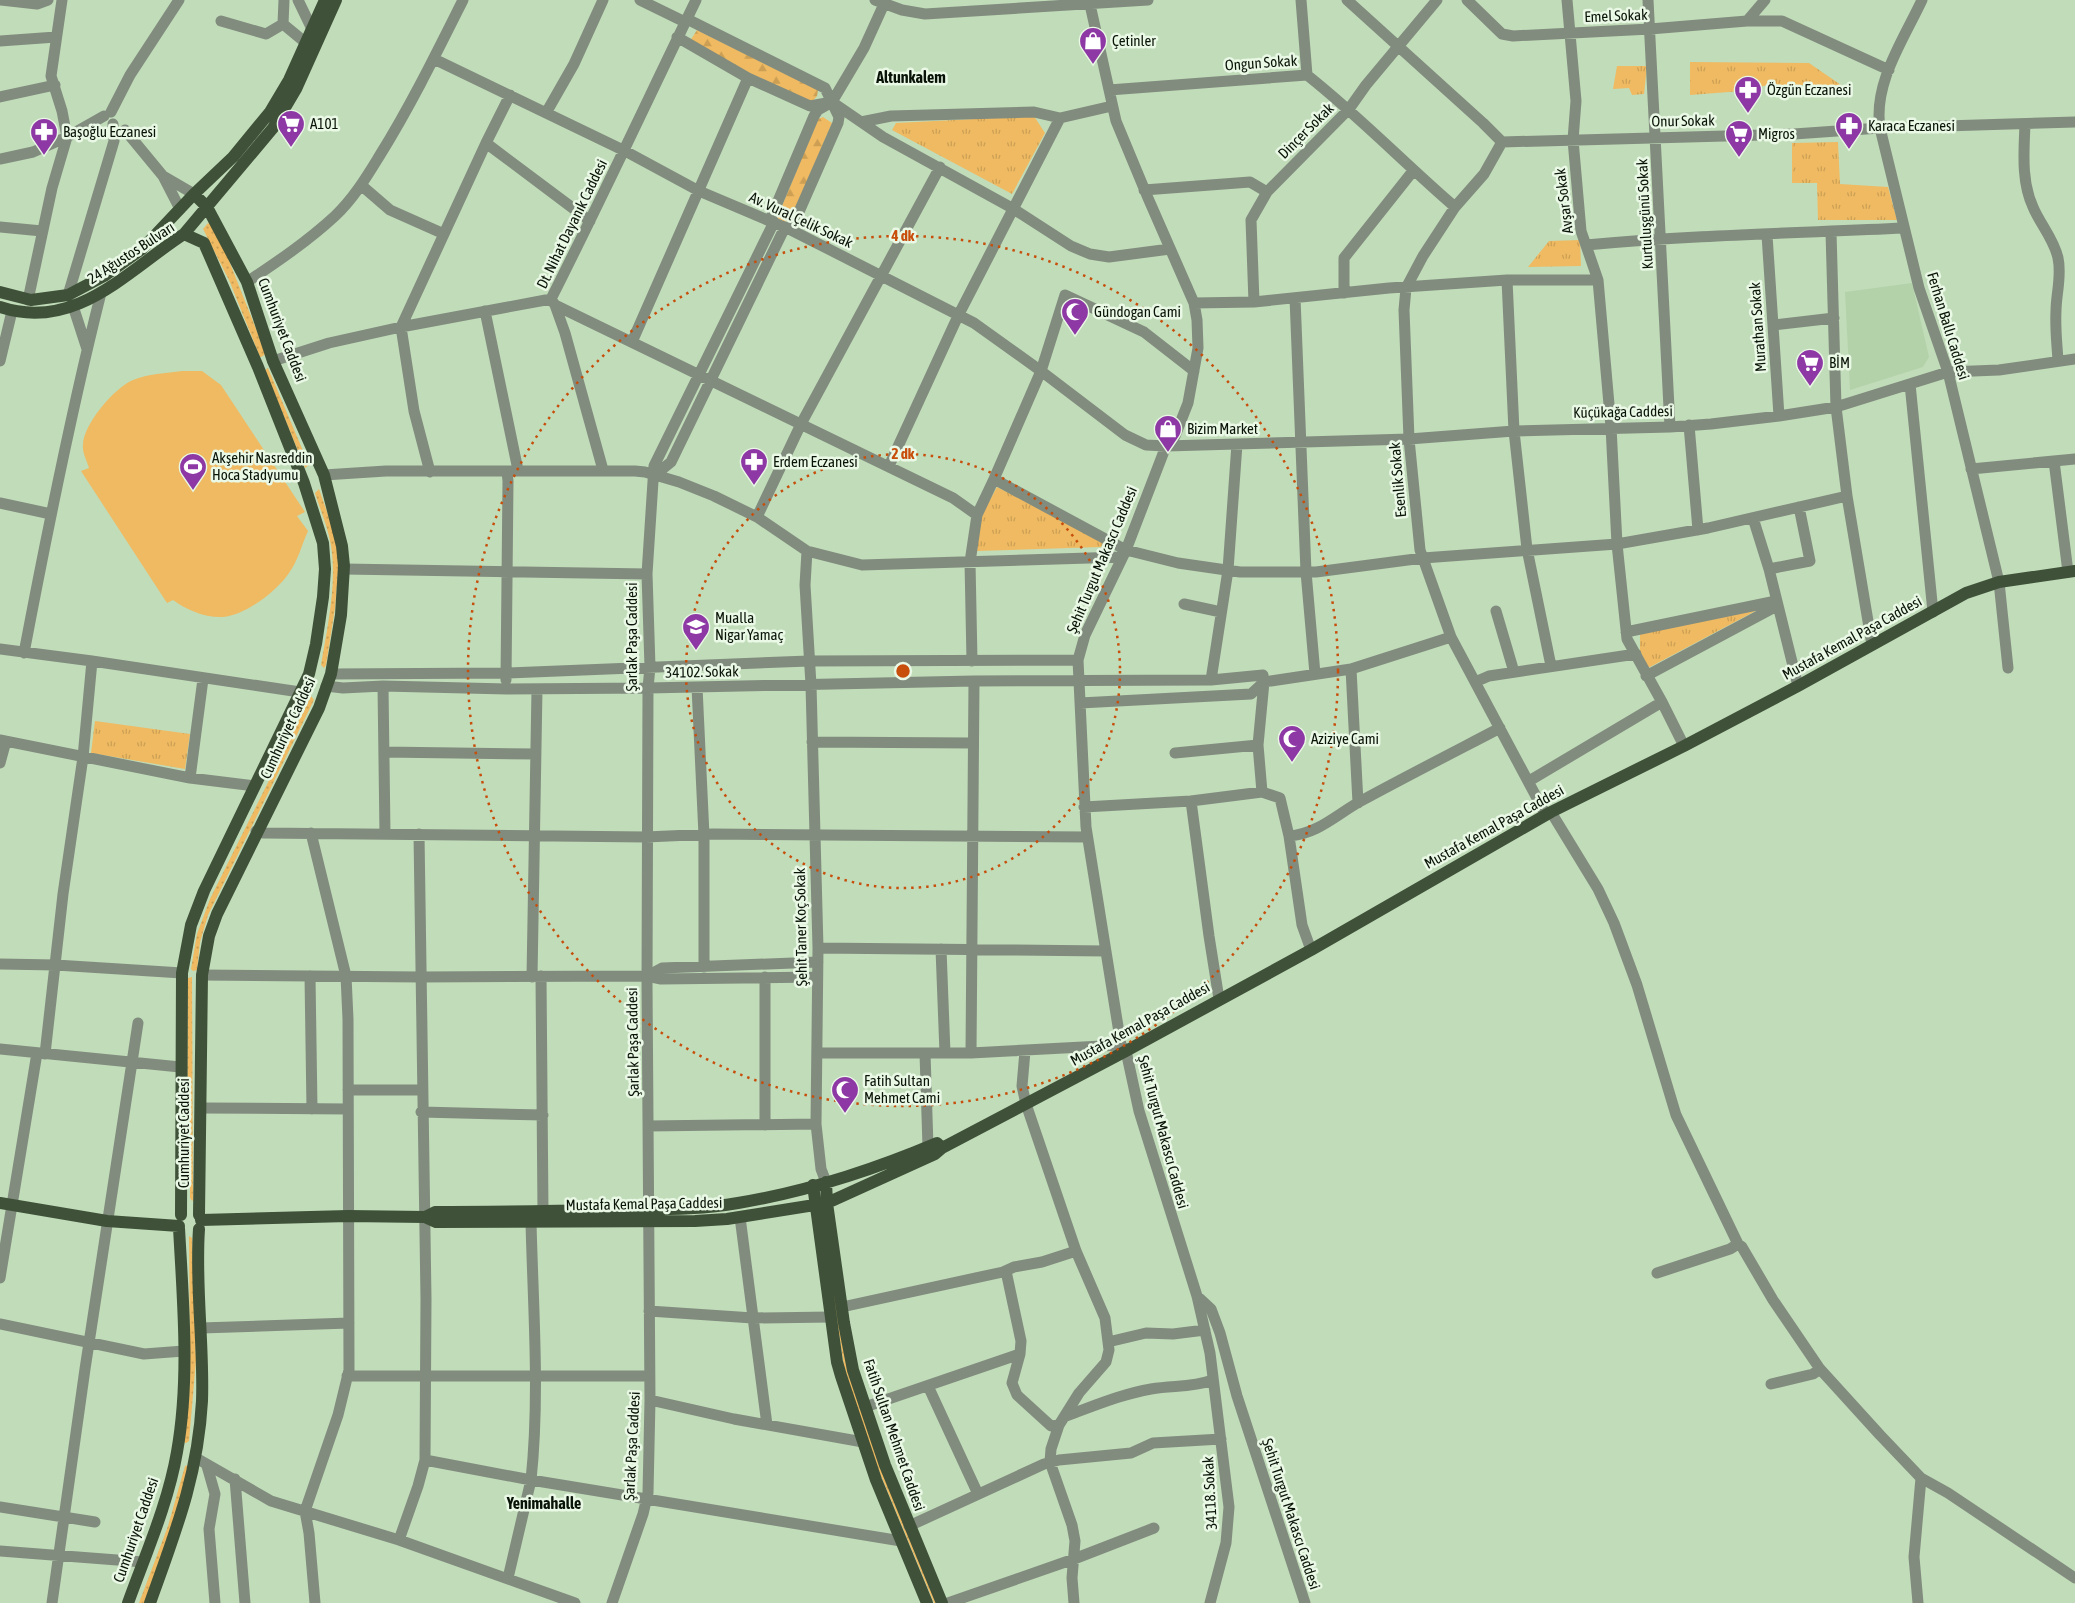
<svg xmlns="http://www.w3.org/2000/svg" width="2075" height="1603" viewBox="0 0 2075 1603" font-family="'Asap Condensed',sans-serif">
<defs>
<pattern id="grass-dots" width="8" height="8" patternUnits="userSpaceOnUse" patternTransform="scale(1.25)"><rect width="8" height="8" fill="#efba62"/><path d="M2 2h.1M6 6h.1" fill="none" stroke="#cc9f54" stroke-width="1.8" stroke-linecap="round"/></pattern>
<pattern id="forest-firs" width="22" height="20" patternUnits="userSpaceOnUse" patternTransform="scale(1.25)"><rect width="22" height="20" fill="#efba62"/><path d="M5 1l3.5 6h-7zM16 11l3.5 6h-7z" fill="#cc9f54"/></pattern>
<pattern id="park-tufts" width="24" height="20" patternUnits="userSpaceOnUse" patternTransform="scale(1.25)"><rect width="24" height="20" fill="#efba62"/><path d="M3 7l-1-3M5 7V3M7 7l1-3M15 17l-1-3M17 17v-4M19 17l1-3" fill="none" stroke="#cc9f54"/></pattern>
</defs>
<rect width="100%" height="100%" fill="#c1dcb9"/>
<path fill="#b3d2aa" d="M1912,283L1929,357L1923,367L1850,390L1845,292Z"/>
<path fill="url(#grass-dots)" d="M208,223L216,228L266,354L261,357H260L229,280L203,229Z
M268,368L309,465L305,468L265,370Z
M319,489L334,532L339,559L335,608L326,665L324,668L321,665C327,630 336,588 332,553C330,532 321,512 315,493Z
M311,696L314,700L208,915L200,942L197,970L193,971L191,969L197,934L210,899Z
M192,977L193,1200L192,1201L190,1198V1151L187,1121L188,978Z
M821,1217L847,1358L938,1603H934L869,1447L844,1366Z
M189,1236L192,1238L196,1360L189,1441L186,1443L183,1442L190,1359Z
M189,1465L191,1466L146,1603H139L168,1526L185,1466Z"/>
<path fill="url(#forest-firs)" d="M697,30L818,90L817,96L811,103L692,45L690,41Z
M823,117L832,123L792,217L785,222L777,218L818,119Z"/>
<path fill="url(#park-tufts)" d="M1690,62L1809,63L1841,85H1768L1742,91L1690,95Z
M1617,66H1647L1644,94L1632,95L1629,88L1613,89Z
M1034,116L1045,133L1012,194L892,130L896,123Z
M1838,142L1840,184L1888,187L1897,220H1818L1817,183H1792V143Z
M1580,240L1581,266L1528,267L1549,241Z
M997,487L1104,541L1101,547L977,551L980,518Z
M1763,607L1648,668L1640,651V634Z
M95,721L190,734L185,769L91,753Z"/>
<path fill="#efba62" d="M182,371H202L221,385L305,512L297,516L308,531C302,544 298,561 289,573C277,591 246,615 223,617C205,618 187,610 173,600L167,603L81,471L89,468C87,461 82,452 83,445C83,425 114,388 133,380C148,374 166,373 182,371Z"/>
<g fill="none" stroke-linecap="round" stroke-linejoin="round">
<path stroke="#818c7e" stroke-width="11" d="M1,0L37,4L48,0
M284,0L283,24L306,43
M298,0L312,29
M640,0L685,22
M875,0L902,10L925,14L1148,0
M1089,0L1116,121L1148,198L1194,303L1197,320L1198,348L1188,403L1175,436L1166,446L1126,550L1085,635L1078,660L1086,827L1121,1045L1126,1051L1139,1111L1197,1296L1210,1353L1229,1507L1226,1543L1210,1603
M1301,0L1307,75
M1347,0L1483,123L1502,142L1794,134L1880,128L2075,122
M1467,0L1502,34L1513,36L1650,29L1747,21H1782L1889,70
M1567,0L1576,101L1573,140L1581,231L1598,280L1611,427L1617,544L1627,639L1662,702L1684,746
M1648,0L1670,427
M1922,0C1904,39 1873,83 1880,128L1919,288L1948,372L1999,582L2008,668
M687,19L825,88L839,117L838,123L791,230
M221,21L266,34L283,24
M1747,21L1765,0
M677,37L748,78L810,106L832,102L883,137L1012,208L1071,246L1090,254L1109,257L1170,249
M0,41L56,37
M434,59L625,151L699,191L791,230L974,323L1041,371L1125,435L1146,445L1166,446L1409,439L1514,431L1670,427L1711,424L1779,416L1836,407L1948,372L1999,370L2075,359
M1109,90L1307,75C1359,116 1405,164 1455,207
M0,97L55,85
M111,112L130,75L179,0
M546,113L574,64L603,0
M861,122L891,116L1034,112L1060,118L1112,106
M2025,124C2024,151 2021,181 2033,207C2040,224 2054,239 2058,258C2062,276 2056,294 2056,311C2055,328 2057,344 2058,361
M125,130L163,176
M1502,142L1484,174L1455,207L1423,256L1406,288L1404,310L1409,439L1420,550L1451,637L1546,815
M486,143L590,221
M0,159L33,152L67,137L104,116
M361,185L390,210L444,234
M1144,190L1250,182L1267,192
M180,209L163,176L194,194
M770,220L814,116L818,110L832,102L864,48L884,4
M0,227L42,231
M1831,232L1836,407L1847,496L1872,645
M1767,235L1779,416
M1586,245C1692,235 1798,233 1904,228
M1507,280L1514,431L1527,549L1551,666
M247,282C277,262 308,241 335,216C354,198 367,176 380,155C411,105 437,52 463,0
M1344,293V258L1413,171
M68,295L114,141L113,124
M1295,298L1306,572L1315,674
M28,300L52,188L67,137L62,111L51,76L62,0
M1254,302L1251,220L1267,192L1349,109L1366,85L1437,0
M1194,303L1254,302L1389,288L1507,280H1598
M555,305L953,498L977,515
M73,306L87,349
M485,311L518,470
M1773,325L1834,318
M632,342L748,78
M0,361L12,311
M273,361L329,343L401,327L551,299
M1910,384L1933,612
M1689,425L1698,530
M2054,461L2068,572
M889,466L958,316L1060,118
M1971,469L2075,459
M603,470L565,333L555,305L551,299C601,200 648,99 696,0
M430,472L414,411L401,327L486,143L510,95
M324,475L386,471H635L645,472L679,482L714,496L757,517L807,551L862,565L1122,557
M655,475L671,462L785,227
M994,479L1126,550L1178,563L1240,572H1316L1423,558L1617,544L1708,528L1847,496
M0,503L51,514
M757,517L801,424L940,167
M1753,518L1769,569L1798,686
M807,551L805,585L811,685L818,948L816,1124L821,1169L826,1182
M344,569L647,574
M1769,569L1810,561L1799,507
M1184,604L1221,612
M1496,611L1514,672
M1626,632L1776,601
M0,649L92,661L300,692
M24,653C47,532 71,412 101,293
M972,661L970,562L977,515L994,479L1041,371L1065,295L1144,332L1194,371
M1351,669L1358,803
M331,674L505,673L809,661L1078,660
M1646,676L1777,606
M506,680L508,481L507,472
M1211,680L1228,570L1237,444
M1475,682L1489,676L1636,654
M326,686L343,688L383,686L507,689L648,688L974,681L1211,680L1263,675L1264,682L1351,669L1451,637
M383,686L385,834
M697,687L704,835V967
M1080,703L1251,694L1264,682
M0,740L190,778L255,786
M812,742L972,743
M384,752L536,754
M1175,753L1258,745
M0,763L6,741
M190,778L203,679
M1529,781L1662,702
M1262,792L1258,745L1264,682
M1191,801L1209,936L1219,999
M1084,807L1191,801L1262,792L1280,798L1289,836C1318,834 1337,814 1361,801C1407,776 1454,752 1500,728
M1551,812L1598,889L1614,923L1637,985L1676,1115L1738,1244L1742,1247L1773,1300L1820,1369L1880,1435L1921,1478L1948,1493L2075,1578
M256,831L263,833L646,837L713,834L1087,837
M311,833L346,976L348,1019L349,1370L338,1415L305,1511L309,1533L315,1603
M1289,836L1302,925L1311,950
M818,948L1106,951
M941,949L945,1053
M0,964L56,965L182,973
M202,975L420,977L647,976
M310,976L312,1109
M541,976L543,1212
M532,977L537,689
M817,977L661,979L647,976L662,968L818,962
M0,1049L180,1067
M817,1053H971L1121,1045
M925,1053L928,1147
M971,1053L974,681
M45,1054L63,894L83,757L92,661
M348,1090H421
M201,1108L348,1109
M421,1112L543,1115
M765,1125V977
M648,1126L816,1124
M740,1217L767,1425
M1657,1273L1730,1249L1738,1244
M0,1278L37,1053
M1197,1296L1211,1309L1220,1333L1237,1396L1305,1603
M842,1307L1003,1272L1014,1267L1042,1262L1076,1251
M649,1311L753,1318L831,1317
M0,1324L144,1354L184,1351
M201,1328L349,1323
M1108,1342L1146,1333L1173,1334L1205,1330
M1020,1354L1012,1383L1017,1395L1051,1426L1059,1425L1079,1393L1106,1362L1109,1350L1105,1318L1076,1251L1026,1104L1022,1086L1025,1051
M347,1376H649
M1771,1384L1813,1374L1820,1369
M928,1386L978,1494
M650,1400L734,1419L863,1442
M865,1407L1020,1354L1021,1341L1006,1271
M1066,1416C1094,1406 1122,1394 1151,1389C1174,1385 1190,1388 1213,1380
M1059,1425L1051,1449L1050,1462L1072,1525L1075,1541L1072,1578L1074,1603
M196,1458L271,1501L399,1540L575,1603
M425,1460L531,1480L901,1541
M207,1466L215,1494L209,1529L215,1603
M235,1479L245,1603
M0,1507L95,1522
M909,1526L1044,1464L1059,1460L1131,1453L1153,1443L1221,1439
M399,1540L418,1486L425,1460L426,1299L419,834
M0,1551L143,1562
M508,1578L531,1480C540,1395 533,1307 531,1222
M52,1603L85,1369L138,1023
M612,1603L643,1514L648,1493L650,1400L647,982L648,688L650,667L647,574L654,466L774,222
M948,1603L1074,1559L1154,1528
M1918,1603L1914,1557L1921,1478"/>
<path stroke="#3f5239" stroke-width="12" d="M194,194L207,207L247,282L273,361L324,475L342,546L344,566L341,615L331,674L319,708L217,914L209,936L202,975L199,1215
M184,234L273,128L296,89L336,0
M0,292L31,300L68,295L104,276L142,249L194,194L233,157L270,112L289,80L325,0
M0,307C75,332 127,271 184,234L204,243L258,367L304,483L323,543L325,569L323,597L316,644L309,674L204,891L191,925L182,973L181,1215
M826,1182L827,1203L844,1323L853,1370L885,1465L942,1603
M813,1185L837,1362L841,1376L876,1480L927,1603
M0,1203L107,1221L179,1226
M425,1217L436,1222L695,1221L727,1219L827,1203L935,1154L942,1148L1126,1051L1311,950L1551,812L1684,746L1798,686L1966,593L1999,582L2075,571
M201,1220L348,1216L425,1217L435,1212C496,1212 556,1211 617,1210C657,1209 698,1210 738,1203C805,1192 873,1170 937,1143L942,1148
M128,1603C146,1553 168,1504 177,1452C190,1379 183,1302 179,1228
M150,1603C175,1533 198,1476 202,1401C204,1344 195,1286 199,1229"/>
</g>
<g fill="none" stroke="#c74e0b" stroke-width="2.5" stroke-dasharray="2.5 5">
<circle cx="903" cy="671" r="217"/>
<circle cx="903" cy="671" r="435"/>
</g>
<defs>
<symbol id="shop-pin" viewBox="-11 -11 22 30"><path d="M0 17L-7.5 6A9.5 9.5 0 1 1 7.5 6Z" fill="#8e38a5" stroke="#eaf8e6"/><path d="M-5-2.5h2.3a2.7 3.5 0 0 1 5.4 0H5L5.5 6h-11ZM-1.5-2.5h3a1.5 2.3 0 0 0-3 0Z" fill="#fff"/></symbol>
<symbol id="pharmacy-pin" viewBox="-11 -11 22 30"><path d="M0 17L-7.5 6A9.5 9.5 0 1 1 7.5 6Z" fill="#8e38a5" stroke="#eaf8e6"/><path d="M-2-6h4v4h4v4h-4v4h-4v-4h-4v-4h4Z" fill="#fff"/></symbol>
<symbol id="supermarket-pin" viewBox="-11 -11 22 30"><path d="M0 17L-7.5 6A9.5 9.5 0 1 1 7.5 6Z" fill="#8e38a5" stroke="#eaf8e6"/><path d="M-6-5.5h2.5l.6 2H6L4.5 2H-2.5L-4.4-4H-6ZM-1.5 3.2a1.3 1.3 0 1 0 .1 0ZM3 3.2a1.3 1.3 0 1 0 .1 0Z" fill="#fff"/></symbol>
<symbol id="mosque-pin" viewBox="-11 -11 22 30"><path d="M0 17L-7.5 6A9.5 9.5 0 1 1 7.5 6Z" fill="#8e38a5" stroke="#eaf8e6"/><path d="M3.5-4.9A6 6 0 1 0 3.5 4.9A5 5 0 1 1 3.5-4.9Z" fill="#fff"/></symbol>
<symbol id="stadium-pin" viewBox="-11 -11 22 30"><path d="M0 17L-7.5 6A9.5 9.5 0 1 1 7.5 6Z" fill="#8e38a5" stroke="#eaf8e6"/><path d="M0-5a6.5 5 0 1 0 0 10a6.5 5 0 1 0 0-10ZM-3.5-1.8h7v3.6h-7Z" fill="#fff"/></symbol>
<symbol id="school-pin" viewBox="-11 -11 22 30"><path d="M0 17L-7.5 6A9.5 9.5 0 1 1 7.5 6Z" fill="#8e38a5" stroke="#eaf8e6"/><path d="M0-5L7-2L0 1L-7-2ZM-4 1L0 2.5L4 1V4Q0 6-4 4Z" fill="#fff"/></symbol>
</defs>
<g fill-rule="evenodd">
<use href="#shop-pin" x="1077" y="25" width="32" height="43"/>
<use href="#pharmacy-pin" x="1732" y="74" width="32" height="43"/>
<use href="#supermarket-pin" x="275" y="108" width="32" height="43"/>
<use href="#pharmacy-pin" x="1833" y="110" width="32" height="43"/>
<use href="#pharmacy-pin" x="28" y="116" width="32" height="43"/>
<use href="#supermarket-pin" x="1723" y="118" width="32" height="43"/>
<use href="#mosque-pin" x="1059" y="296" width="32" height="43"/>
<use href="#supermarket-pin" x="1794" y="347" width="32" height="43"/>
<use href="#shop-pin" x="1152" y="413" width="32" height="43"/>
<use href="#pharmacy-pin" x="738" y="446" width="32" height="43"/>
<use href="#stadium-pin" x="177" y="451" width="32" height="43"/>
<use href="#school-pin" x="680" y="611" width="32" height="43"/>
<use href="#mosque-pin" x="1276" y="723" width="32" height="43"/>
<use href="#mosque-pin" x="829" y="1074" width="32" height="43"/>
</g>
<g text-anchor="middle" stroke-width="5" stroke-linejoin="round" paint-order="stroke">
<g font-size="15" fill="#0a1308" stroke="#eaf8e6">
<text transform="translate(1616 16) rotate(-2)" y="5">Emel Sokak</text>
<text transform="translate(1261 63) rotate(-4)" y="5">Ongun Sokak</text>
<text transform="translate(1683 121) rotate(-1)" y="5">Onur Sokak</text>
<text transform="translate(1306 131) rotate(-45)" y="5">Dinçer Sokak</text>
<text transform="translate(1564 201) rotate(-97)" y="5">Avşar Sokak</text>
<text transform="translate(1645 214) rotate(-93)" y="5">Kurtuluşgünü Sokak</text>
<text transform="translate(801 220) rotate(25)" y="5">Av. Vural Çelik Sokak</text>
<text transform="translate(572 224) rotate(-64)" y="5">Dt. Nihat Dayanık Caddesi</text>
<text transform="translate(131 253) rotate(-33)" y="5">24 Ağustos Bulvarı</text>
<text transform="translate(1948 326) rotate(73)" y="5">Ferhan Ballı Caddesi</text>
<text transform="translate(1758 327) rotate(-94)" y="5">Murathan Sokak</text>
<text transform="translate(282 330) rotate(69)" y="5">Cumhuriyet Caddesi</text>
<text transform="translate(1623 412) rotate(-1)" y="5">Küçükağa Caddesi</text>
<text transform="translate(1398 480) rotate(-95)" y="5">Esenlik Sokak</text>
<text transform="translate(1102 560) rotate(-67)" y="5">Şehit Turgut Makascı Caddesi</text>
<text transform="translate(632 637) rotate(-90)" y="5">Şarlak Paşa Caddesi</text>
<text transform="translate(1852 638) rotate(-29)" y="5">Mustafa Kemal Paşa Caddesi</text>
<text transform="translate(702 672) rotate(-1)" y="5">34102. Sokak</text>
<text transform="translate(288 728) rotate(-65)" y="5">Cumhuriyet Caddesi</text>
<text transform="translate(1494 827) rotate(-29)" y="5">Mustafa Kemal Paşa Caddesi</text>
<text transform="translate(801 927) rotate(-91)" y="5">Şehit Taner Koç Sokak</text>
<text transform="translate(1140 1024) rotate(-29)" y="5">Mustafa Kemal Paşa Caddesi</text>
<text transform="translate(633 1042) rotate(-91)" y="5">Şarlak Paşa Caddesi</text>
<text transform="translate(1163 1132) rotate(75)" y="5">Şehit Turgut Makascı Caddesi</text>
<text transform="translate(184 1133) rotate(-90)" y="5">Cumhuriyet Caddesi</text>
<text transform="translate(644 1204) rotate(-1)" y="5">Mustafa Kemal Paşa Caddesi</text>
<text transform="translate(894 1435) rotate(71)" y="5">Fatih Sultan Mehmet Caddesi</text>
<text transform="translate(632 1446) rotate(-87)" y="5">Şarlak Paşa Caddesi</text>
<text transform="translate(1210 1493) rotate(-93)" y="5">34118. Sokak</text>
<text transform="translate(1291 1514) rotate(72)" y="5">Şehit Turgut Makascı Caddesi</text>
<text transform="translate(136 1530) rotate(-71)" y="5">Cumhuriyet Caddesi</text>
</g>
<g font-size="15" fill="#0a1308" stroke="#eaf8e6" text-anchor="start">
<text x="1112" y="46">Çetinler</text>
<text x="1767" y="95">Özgün Eczanesi</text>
<text x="310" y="129">A101</text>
<text x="1868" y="131">Karaca Eczanesi</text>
<text x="63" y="137">Başoğlu Eczanesi</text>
<text x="1758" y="139">Migros</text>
<text x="1094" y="317">Gündogan Cami</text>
<text x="1829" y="368">BİM</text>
<text x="1187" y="434">Bizim Market</text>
<text x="212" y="463">Akşehir Nasreddin<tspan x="212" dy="17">Hoca Stadyumu</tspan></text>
<text x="773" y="467">Erdem Eczanesi</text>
<text x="715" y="623">Mualla<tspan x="715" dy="17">Nigar Yamaç</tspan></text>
<text x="1311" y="744">Aziziye Cami</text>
<text x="864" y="1086">Fatih Sultan<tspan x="864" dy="17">Mehmet Cami</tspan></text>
</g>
<g font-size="16" font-weight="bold" fill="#0a1308" stroke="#eaf8e6">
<text x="911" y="83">Altunkalem</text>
<text x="544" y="1509">Yenimahalle</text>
</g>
</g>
<circle cx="903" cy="671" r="8" fill="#c74e0b" stroke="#eaf8e6" stroke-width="2.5"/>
<g font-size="15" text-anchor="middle" font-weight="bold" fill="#c74e0b" stroke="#eaf8e6" stroke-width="5" stroke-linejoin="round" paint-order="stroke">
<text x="903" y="241">4 dk</text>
<text x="903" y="459">2 dk</text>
</g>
</svg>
